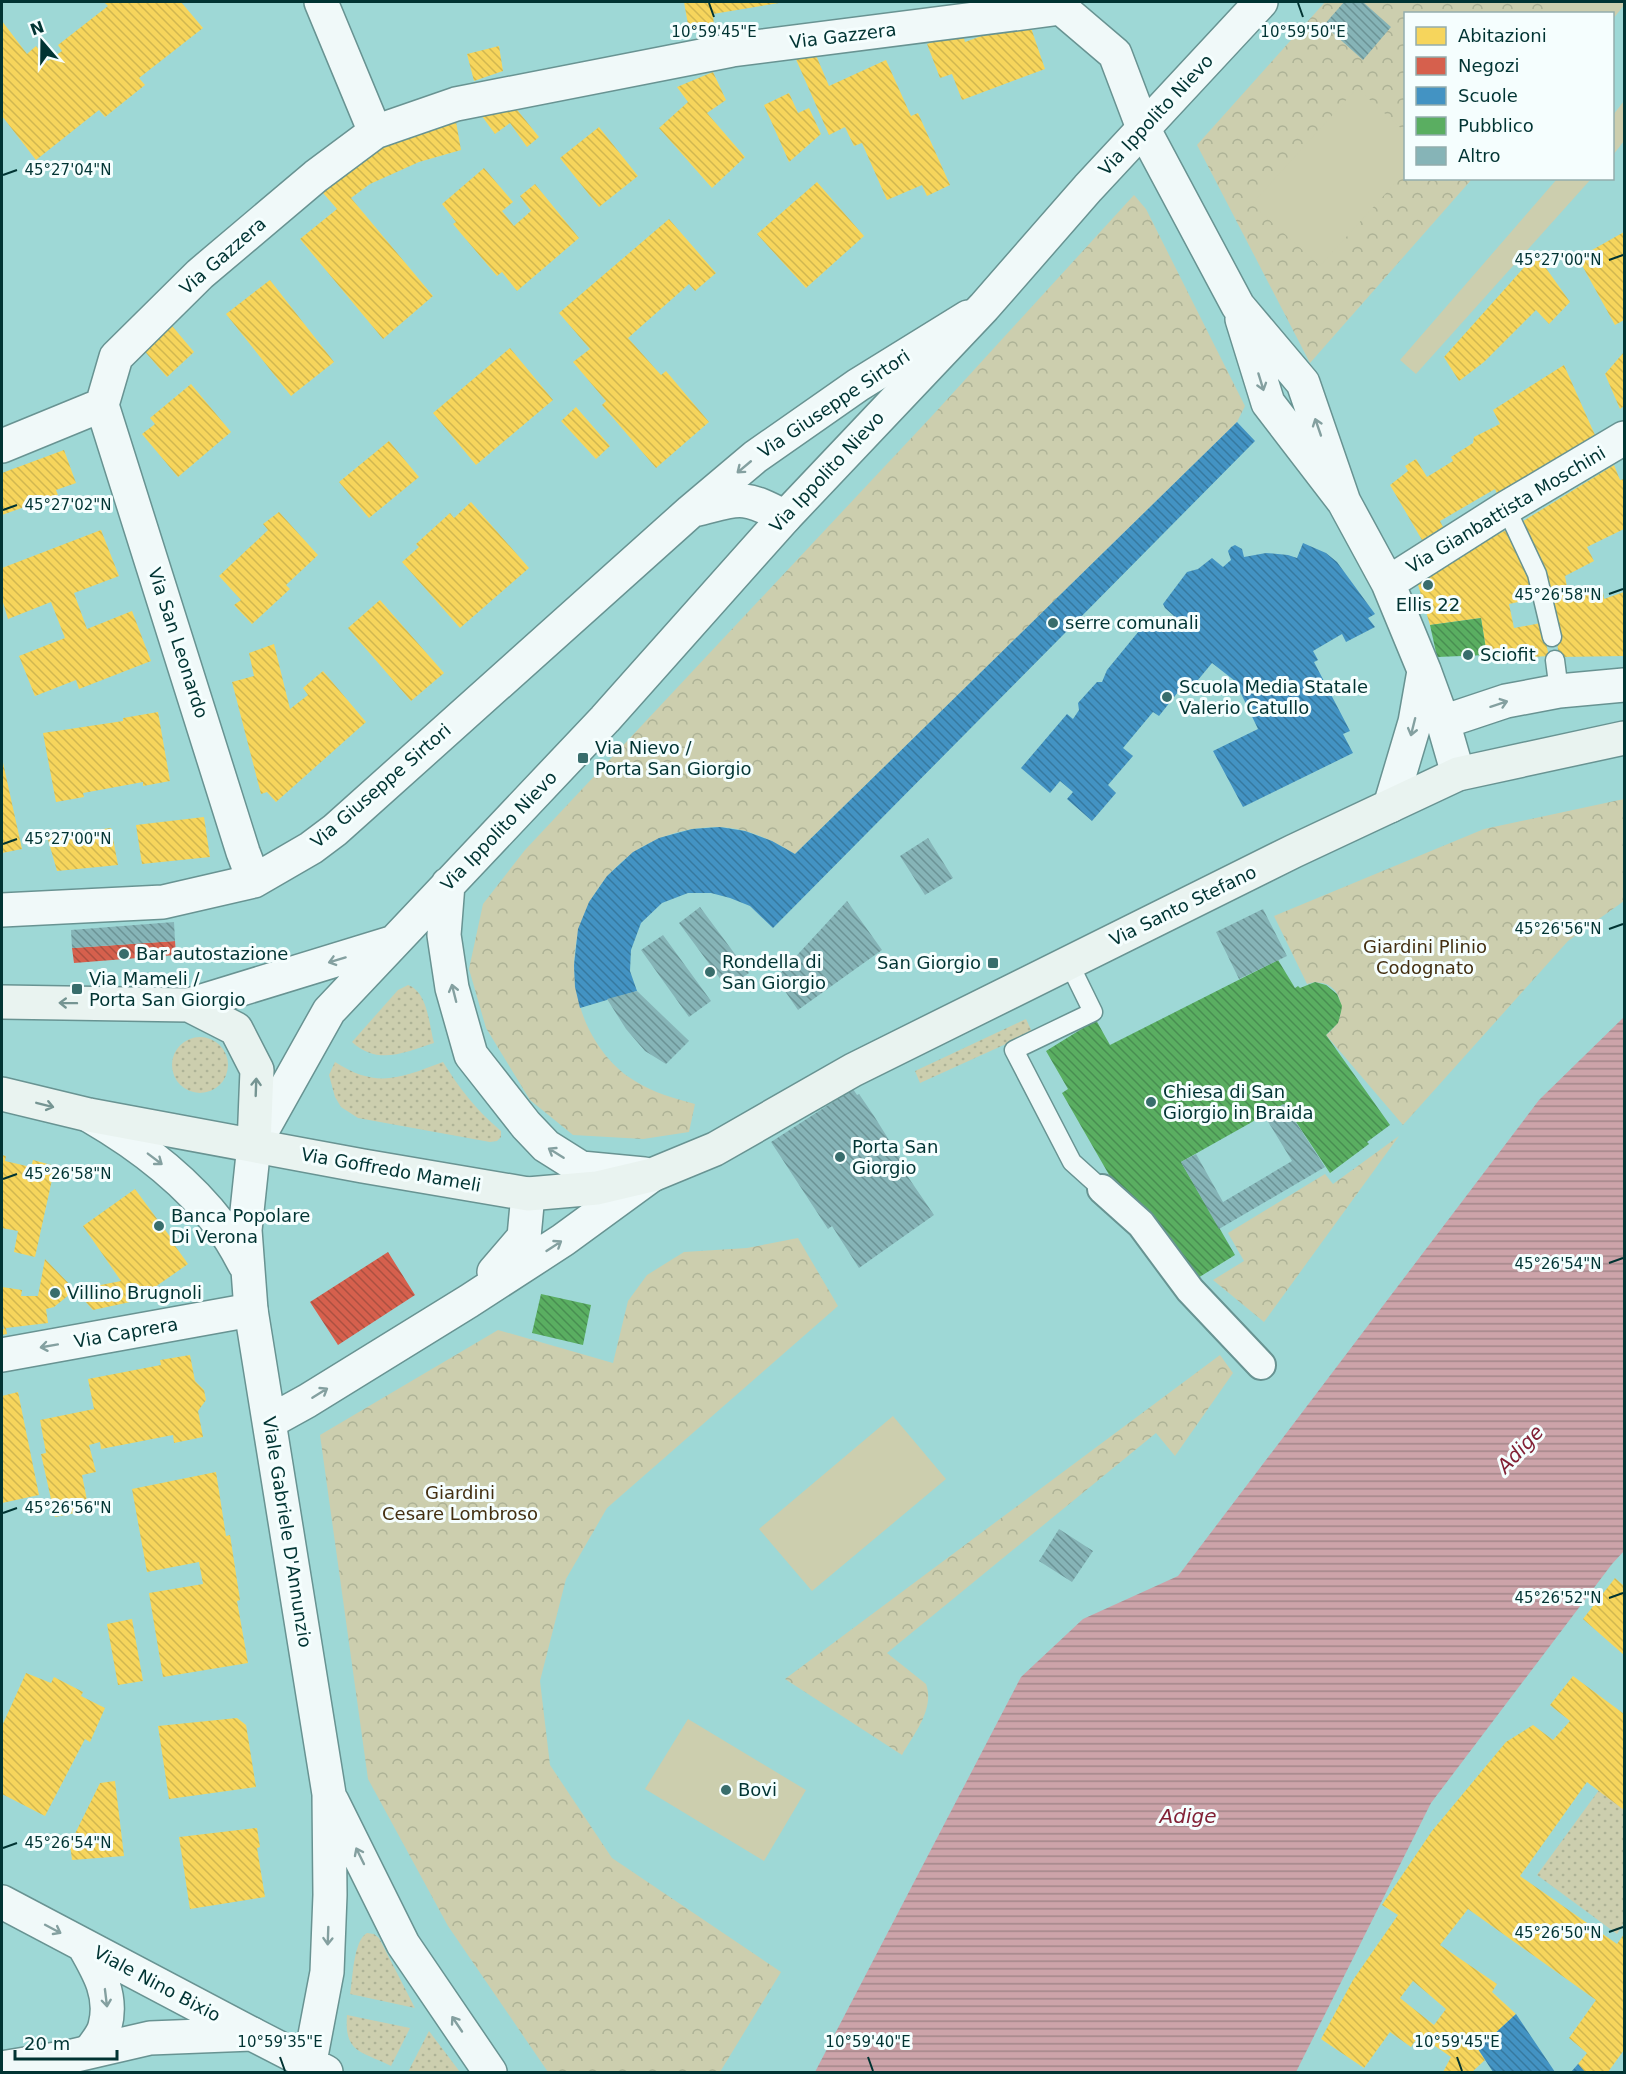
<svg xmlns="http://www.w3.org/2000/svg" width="1626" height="2074" viewBox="0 0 1626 2074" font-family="'DejaVu Sans',sans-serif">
<defs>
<pattern id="grass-dots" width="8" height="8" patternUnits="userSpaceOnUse" patternTransform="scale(1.5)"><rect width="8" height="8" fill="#ccceae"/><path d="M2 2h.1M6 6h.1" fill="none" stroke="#adb296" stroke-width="1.8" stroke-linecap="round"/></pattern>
<pattern id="park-crowns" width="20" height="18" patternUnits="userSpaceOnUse" patternTransform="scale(1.5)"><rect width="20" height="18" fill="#ccceae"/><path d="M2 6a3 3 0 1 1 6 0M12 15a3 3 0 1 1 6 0" fill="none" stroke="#adb296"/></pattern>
<pattern id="water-rules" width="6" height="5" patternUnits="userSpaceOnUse" patternTransform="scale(1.5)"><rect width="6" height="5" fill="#cca3a9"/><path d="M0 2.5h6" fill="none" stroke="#a3868a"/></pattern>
<pattern id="homes-back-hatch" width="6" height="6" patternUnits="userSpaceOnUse" patternTransform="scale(1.5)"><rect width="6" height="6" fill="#f6d55c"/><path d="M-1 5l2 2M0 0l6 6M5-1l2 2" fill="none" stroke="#d1b750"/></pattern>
<pattern id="shops-back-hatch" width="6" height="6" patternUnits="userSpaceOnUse" patternTransform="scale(1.5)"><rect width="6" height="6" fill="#d6604d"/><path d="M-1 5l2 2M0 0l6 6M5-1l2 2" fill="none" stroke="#ab5041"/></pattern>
<pattern id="schools-back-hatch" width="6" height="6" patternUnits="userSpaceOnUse" patternTransform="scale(1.5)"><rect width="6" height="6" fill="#4393c3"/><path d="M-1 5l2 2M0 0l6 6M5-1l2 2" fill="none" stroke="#36799f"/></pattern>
<pattern id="public-back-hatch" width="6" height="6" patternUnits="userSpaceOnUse" patternTransform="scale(1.5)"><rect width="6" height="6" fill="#5aae61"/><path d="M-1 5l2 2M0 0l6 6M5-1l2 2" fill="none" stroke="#488e51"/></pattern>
<pattern id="building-back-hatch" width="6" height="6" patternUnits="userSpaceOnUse" patternTransform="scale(1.5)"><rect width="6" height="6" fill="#86b4b7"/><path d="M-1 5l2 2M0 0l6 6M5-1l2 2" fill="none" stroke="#6b9395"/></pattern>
</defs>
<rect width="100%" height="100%" fill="#9ed8d6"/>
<path fill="url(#grass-dots)" d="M408,985C428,992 429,1025 434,1043C405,1052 378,1066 352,1042L398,990Z
M1026,1019L1032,1032L920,1083L915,1071Z
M172 1065a28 28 0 1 1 56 0a28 28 0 1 1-56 0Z
M335,1062C377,1089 400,1078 443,1062C459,1088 477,1111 501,1131V1137L497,1141L490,1142L358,1118L341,1107L335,1097L329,1075Z
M1599,1790L1624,1809V1923L1617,1934L1537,1875Z
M367,1933L374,1934L379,1938L415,2008L350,1994C353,1979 353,1941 367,1933Z
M347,2015L410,2028L391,2066C361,2051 344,2053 347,2015Z
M429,2031L460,2072H408Z"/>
<path fill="url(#park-crowns)" d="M1325,2H1624V5L1613,19L1612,14H1406V178L1472,179L1310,363L1197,145Z
M1134,195L1146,209L1245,406L1237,422L795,854C772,840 747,828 719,827C614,826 546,927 586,1023C596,1046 614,1069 635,1081C654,1093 673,1098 695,1104L689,1132L643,1139L573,1135L530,1100L486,1028L469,969L483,904L525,850L931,417Z
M1624,799V901L1568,941L1403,1125L1326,1035C1353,1016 1341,974 1307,984L1274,916L1484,829Z
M1399,1136L1264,1322L1213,1280L1244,1261L1228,1233L1325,1174L1333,1184Z
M798,1238L838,1306L607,1508L566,1579L540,1681L550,1765L612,1858L781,1972L720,2072H548L448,1926L368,1779L320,1435L498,1330L613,1363L628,1301L647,1275L684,1252L747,1248Z
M1220,1355L1233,1373L1175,1456L1156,1433L887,1653L926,1684C935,1709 914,1734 902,1755L785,1679Z"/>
<path fill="#ccceae" d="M1565,2H1610L1599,13H1554Z
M1357,88L1405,132V172L1320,266L1252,204Z
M1624,101V141L1613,155V115Z
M1557,179H1591L1416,374L1400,360Z
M893,1416L946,1479L812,1591L759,1529Z
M688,1719L806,1790L764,1861L645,1789Z"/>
<path fill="url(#water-rules)" d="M1624,1017V1551L1612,1564L1431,1803L1296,2072H815L1021,1677L1083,1619L1178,1576L1539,1100Z"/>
<path fill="url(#homes-back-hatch)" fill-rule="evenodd" d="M104,2H181L203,28L139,78L145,85L105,117L99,110L36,160L2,116V21L27,54L36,46L48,61L62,51L58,45L108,6Z
M684,2H779V3L713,14L714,26L689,30Z
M1028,19L1045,69L962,100L952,74L940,78L927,44L962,32L965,42Z
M499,46L503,71L474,81L467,54Z
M815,53L829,86L886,60L911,116L918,113L950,185L927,196L922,185L887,200L862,143L854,146L845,127L829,135L795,57Z
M713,72L726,100L707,113L745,157L712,188L659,128L688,102L677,87Z
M789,93L798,113L809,108L821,134L789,162L764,105Z
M514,106L539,137L527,147L510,123L495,134L479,112Z
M455,116L461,150L419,162L370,184L351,198L433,296L383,339L300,239L337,209L317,186L354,156Z
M599,127L638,176L599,207L560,158Z
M484,168L513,202L502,211L514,226L531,211L520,196L535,184L579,238L517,291L502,272L497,276L453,224L456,222L442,204Z
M817,182L864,236L806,288L757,234Z
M669,219L716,273L695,291L689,284L628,338L661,375L666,371L709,422L656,468L602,405L606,401L573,362L590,349L559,313Z
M1624,232V320L1615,325L1578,258Z
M1536,254L1570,302L1549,324L1536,310L1484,362L1459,381L1444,357Z
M270,280L334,362L291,396L226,314Z
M168,321L194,352L167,377L141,347Z
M510,348L553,400L476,465L433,413Z
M1624,352V406L1620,409L1605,374Z
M1564,365L1595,435L1526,479L1497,494L1495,489L1440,521L1443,527L1422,540L1390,485L1408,471L1405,466L1416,459L1427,477L1453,461L1451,457L1473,443L1474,437L1500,424L1493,410Z
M191,384L231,432L178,477L142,434L155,424L150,418Z
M576,407L610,446L596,459L561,421Z
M389,441L419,477L369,518L339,482Z
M64,450L76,483L56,490L58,495L2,515V473Z
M1614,465L1620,480L1624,479V529L1587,547L1594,561L1565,576L1569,598L1603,592L1604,599L1624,592V656L1559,657L1554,619L1520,523Z
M471,502L529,568L460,628L402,562L419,547L416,544L450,513L454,518Z
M279,512L318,555L286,585L290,589L252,624L234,605L241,600L219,576L268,530L263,524Z
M1508,529L1528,568L1537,598L1509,604L1514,628L1541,623L1549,656L1513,658L1487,655L1481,618L1430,625L1416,578Z
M101,530L119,576L74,593L87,629L132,611L151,661L79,689L76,680L35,696L19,656L65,638L51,602L8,619L2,599V568Z
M380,600L444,673L411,701L348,628Z
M274,644L290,709L308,695L303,688L323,671L366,722L276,802L267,792L261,794L232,682L254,676L249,653Z
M158,712L170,781L143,786V782L83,793L84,797L56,802L43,733L123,721V718Z
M2,758L22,849L2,853Z
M204,817L210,857L142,864L136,825Z
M111,828L118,865L57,871L47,836Z
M2,1155L6,1156L5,1161L31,1167L33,1160L55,1166L35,1257L14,1252L18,1231L2,1228Z
M135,1189L174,1242L173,1243L188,1264L135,1301L93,1310L75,1290L54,1307L46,1309L48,1323L6,1328L7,1334L2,1335V1329H4L2,1319V1287L22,1290L21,1296H38L45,1259L75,1290L121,1281L83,1226Z
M190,1355L195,1381L204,1390L206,1400L198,1411L203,1437L174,1443L173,1435L101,1449L100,1442L89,1445L96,1472L82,1475L89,1510L55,1517L41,1454L46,1453L40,1420L94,1409L88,1379L161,1365L160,1360Z
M18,1392L39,1495L2,1503V1396Z
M216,1472L226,1536L230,1535L240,1600L237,1601L248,1663L163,1677L149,1593L203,1584L199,1562L147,1572L132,1489Z
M1615,1578L1624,1586V1655L1583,1619Z
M132,1619L143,1681L118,1685L107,1624Z
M26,1673L51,1683L54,1677L83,1692L81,1696L105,1708L90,1742L85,1739L45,1816L2,1794V1726Z
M1573,1676L1624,1714V1810L1587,1782L1520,1876L1617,1944L1624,1934V2050L1608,2072H1585L1578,2064L1587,2053L1569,2038L1596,2000L1468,1909L1440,1945L1497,1984L1492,1992L1516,2014L1478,2049L1485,2060L1472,2072H1443L1451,2057L1419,2035L1411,2047L1390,2032L1364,2068L1321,2039L1353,1980L1398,1915L1382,1905L1432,1831L1506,1742L1533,1725L1553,1740L1570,1721L1550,1705ZM1413,1981L1446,2009L1434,2025L1400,1998Z
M237,1718L246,1725L256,1787L169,1799L158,1726Z
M115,1781L124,1856L72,1860L70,1844L100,1783Z
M257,1828L260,1847L257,1848L265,1897L190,1909L179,1837Z"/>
<path fill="url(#shops-back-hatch)" d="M175,941L176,955L74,963L72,948Z
M388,1252L415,1295L338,1345L310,1302Z"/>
<path fill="url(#schools-back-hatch)" d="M1237,422L1255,441L773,928L750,906L730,898L711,893H688L662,903L641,923L631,950L630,971L637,991L580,1008L575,987L574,965L578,929L589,902L607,876L633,852L659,838L692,829L720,827L745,831L772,841L795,854Z
M1303,543L1326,553L1337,562L1375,614L1368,618L1375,627L1346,642L1342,634L1313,651L1318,660L1314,662L1350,731L1343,734L1353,753L1243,807L1213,751L1258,729L1235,681L1212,663L1188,692L1182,687L1159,716L1153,712L1123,748L1133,756L1108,785L1116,793L1092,821L1067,799L1073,792L1060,781L1050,793L1021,768L1067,714L1073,719L1079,710L1078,703L1097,682H1102L1107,670L1148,620L1161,623L1174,616L1165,608L1163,604L1187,572L1198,569L1212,558L1223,567L1231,560L1228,551L1231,547L1235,545L1242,549L1244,557L1266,553L1288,555L1297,558Z
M1516,2014L1555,2072H1493L1478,2049Z
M1578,2064L1585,2072H1571Z"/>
<path fill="url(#public-back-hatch)" d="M1481,618L1487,655L1437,657L1430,625Z
M1278,960L1295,988L1298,986L1300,988L1315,982L1326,985L1337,994L1342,1006L1341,1012L1338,1023L1326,1035L1390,1125L1367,1142L1369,1144L1330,1173L1284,1104L1181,1162L1235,1255L1193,1281L1127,1206L1062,1093L1068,1089L1046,1051L1096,1020L1110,1045Z
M541,1294L591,1305L583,1345L532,1333Z"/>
<path fill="url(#building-back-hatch)" d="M1344,2H1363L1391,27L1363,60L1324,25Z
M928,838L953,878L925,895L900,856Z
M847,901L882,950L798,1010L776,978Z
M700,907L749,973L727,988L679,923Z
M1263,909L1287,956L1239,979L1216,932Z
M174,922L175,941L72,948L71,930Z
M663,935L711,1001L689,1017L641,950Z
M637,991L689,1041L666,1064L645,1051L626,1029L607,999Z
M853,1089L857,1095L859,1094L874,1116L909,1172L906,1174L934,1215L859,1268L832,1226L828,1229L771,1142Z
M1284,1104L1325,1167L1219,1229L1181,1162L1196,1154L1223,1202L1292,1161L1264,1115Z
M1059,1529L1093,1551L1072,1582L1039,1561Z"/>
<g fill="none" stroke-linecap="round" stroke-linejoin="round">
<defs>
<path id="service" d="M1506,508L1537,574L1552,637
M1555,660L1559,691
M1069,963L1093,1012L1014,1050L1072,1162L1102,1189"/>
<path id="pedestrian" d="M1102,1189L1141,1224L1190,1290L1261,1365"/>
<path id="minor" d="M321,2L375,132
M1242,319L1268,403L1344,502L1388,583L1424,670L1443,722L1458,774
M102,405L116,357L200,274L316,176L375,132L456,104L732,50L1061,8L1115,54L1143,128L1238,306L1303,383L1344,502
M102,405L243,852L254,881
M2,446L102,405
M698,509C741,498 744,495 785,517
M1388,583L1506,508L1624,438
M1443,722L1506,701L1559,691L1624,685
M1390,806L1415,722L1424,671
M2,910L163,902L254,881L311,848L335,830L691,511L755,457L858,385L968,317
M2,1355L251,1310
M2,1902L252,2034
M84,1946C99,1972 113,1996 105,2026C103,2035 95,2044 90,2051"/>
<path id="tertiary" d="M448,884L444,935L452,988L471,1055L526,1125L546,1146L581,1168L644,1174
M189,1005L391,943
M90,1116C140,1145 186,1180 221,1226C231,1238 238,1252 245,1265
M494,1272L524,1237L528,1194
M269,1422L307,1401L469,1301L563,1240L652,1175
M332,1801L403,1944L490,2072
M2,2068L68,2057L150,2038L252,2034L326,2072
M308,2072L327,1972L330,1895L329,1794L251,1310L245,1230L254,1145L329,1011L605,719L785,517L984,307L1088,188L1261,2"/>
<path id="secondary" d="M2,1002L189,1005L236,1029L257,1070L254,1145
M2,1094L89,1115L363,1166L528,1194L597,1188L652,1175L715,1149L853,1070L1294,851L1458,774L1624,738"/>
</defs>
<use href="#service" stroke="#689392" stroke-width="21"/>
<use href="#pedestrian" stroke="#689392" stroke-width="32"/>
<use href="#minor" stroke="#689392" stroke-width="36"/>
<use href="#tertiary" stroke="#689392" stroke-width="36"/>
<use href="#secondary" stroke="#689392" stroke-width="36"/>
<use href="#service" stroke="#f0f9f9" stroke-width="18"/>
<use href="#pedestrian" stroke="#f0f9f9" stroke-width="28"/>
<use href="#minor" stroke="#f0f9f9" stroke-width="33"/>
<use href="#tertiary" stroke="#f0f9f9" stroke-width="33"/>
<use href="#secondary" stroke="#e9f3f0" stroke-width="33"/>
</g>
<defs><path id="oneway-shaft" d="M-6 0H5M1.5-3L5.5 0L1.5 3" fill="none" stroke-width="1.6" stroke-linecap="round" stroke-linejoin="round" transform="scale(1.5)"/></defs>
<g stroke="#84a0a0">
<use href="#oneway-shaft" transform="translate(1261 382) rotate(73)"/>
<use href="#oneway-shaft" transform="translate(1318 427) rotate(-109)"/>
<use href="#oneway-shaft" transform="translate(744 467) rotate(140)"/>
<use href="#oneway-shaft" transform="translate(1499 704) rotate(-18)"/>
<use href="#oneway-shaft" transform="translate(1413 727) rotate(104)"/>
<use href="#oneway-shaft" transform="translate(337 960) rotate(163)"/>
<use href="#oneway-shaft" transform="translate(454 993) rotate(-104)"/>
<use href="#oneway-shaft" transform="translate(556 1153) rotate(-148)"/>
<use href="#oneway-shaft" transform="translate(155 1159) rotate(37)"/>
<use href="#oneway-shaft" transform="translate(554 1246) rotate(-33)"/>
<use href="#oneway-shaft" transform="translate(49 1346) rotate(170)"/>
<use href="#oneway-shaft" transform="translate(320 1393) rotate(-32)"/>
<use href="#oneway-shaft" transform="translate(360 1856) rotate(-116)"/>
<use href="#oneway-shaft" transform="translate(53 1929) rotate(28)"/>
<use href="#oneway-shaft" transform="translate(328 1936) rotate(92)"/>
<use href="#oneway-shaft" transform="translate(106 1998) rotate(83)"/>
<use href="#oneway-shaft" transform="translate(457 2024) rotate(-124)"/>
</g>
<g stroke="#759492">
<use href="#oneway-shaft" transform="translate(68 1003) rotate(-179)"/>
<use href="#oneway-shaft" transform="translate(256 1087) rotate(-88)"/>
<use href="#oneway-shaft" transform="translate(45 1105) rotate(14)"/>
</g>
<path fill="none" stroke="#013433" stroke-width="2" d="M709,3L714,17M1298,3L1303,17M3,175L17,170M1609,260L1623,255M3,510L17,505M1609,594L1623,589M3,844L17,839M1609,929L1623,924M3,1179L17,1174M1609,1263L1623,1258M3,1513L17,1508M1609,1598L1623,1593M3,1848L17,1843M1609,1932L1623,1927M280,2057L285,2071M868,2057L873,2071M1457,2057L1462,2071"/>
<g fill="#386d6c" stroke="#f5fefe" stroke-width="2">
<circle cx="1428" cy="585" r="6"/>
<circle cx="1053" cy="623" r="6"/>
<circle cx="1468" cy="655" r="6"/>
<circle cx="1167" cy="697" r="6"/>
<rect x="577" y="752" width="12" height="12" rx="3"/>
<circle cx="124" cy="954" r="6"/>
<rect x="987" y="957" width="12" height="12" rx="3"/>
<circle cx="710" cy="972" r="6"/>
<rect x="71" y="983" width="12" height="12" rx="3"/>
<circle cx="1151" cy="1102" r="6"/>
<circle cx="840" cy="1157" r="6"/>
<circle cx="159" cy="1226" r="6"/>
<circle cx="55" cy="1293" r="6"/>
<circle cx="726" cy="1790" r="6"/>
</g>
<g text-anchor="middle" stroke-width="6" stroke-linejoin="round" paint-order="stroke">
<g font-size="18" fill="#013433" stroke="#f5fefe">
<text transform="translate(843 36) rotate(-7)" y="6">Via Gazzera</text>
<text transform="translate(1156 115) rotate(-47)" y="6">Via Ippolito Nievo</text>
<text transform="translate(223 256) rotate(-41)" y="6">Via Gazzera</text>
<text transform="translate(834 404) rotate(-34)" y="6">Via Giuseppe Sirtori</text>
<text transform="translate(827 472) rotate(-47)" y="6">Via Ippolito Nievo</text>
<text transform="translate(1506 510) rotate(-31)" y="6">Via Gianbattista Moschini</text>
<text transform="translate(178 643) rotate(72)" y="6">Via San Leonardo</text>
<text transform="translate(381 786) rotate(-41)" y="6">Via Giuseppe Sirtori</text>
<text transform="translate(499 831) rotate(-46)" y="6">Via Ippolito Nievo</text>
<text transform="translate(1183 906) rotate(-26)" y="6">Via Santo Stefano</text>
<text transform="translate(391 1170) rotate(10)" y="6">Via Goffredo Mameli</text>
<text transform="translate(126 1333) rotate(-10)" y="6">Via Caprera</text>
<text transform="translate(287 1532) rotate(81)" y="6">Viale Gabriele D'Annunzio</text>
<text transform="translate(157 1984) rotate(28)" y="6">Viale Nino Bixio</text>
</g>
<g font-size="18" fill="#013433" stroke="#f5fefe" text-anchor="start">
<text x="1428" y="611" text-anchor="middle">Ellis 22</text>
<text x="1065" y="629">serre comunali</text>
<text x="1480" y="661">Sciofit</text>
<text x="1179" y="693">Scuola Media Statale<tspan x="1179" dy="21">Valerio Catullo</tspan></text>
<text x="595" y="754">Via Nievo /<tspan x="595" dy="21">Porta San Giorgio</tspan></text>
<text x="136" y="960">Bar autostazione</text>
<text x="722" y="968">Rondella di<tspan x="722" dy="21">San Giorgio</tspan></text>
<text x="981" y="969" text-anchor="end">San Giorgio</text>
<text x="89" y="985">Via Mameli /<tspan x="89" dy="21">Porta San Giorgio</tspan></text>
<text x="1163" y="1098">Chiesa di San<tspan x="1163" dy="21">Giorgio in Braida</tspan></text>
<text x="852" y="1153">Porta San<tspan x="852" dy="21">Giorgio</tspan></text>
<text x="171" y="1222">Banca Popolare<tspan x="171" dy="21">Di Verona</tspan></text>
<text x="67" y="1299">Villino Brugnoli</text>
<text x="738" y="1796">Bovi</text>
</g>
<g font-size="18" fill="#432e10" stroke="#f5fefe">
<text x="1425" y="953">Giardini Plinio<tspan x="1425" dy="21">Codognato</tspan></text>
<text x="460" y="1499">Giardini<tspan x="460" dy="21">Cesare Lombroso</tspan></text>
</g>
<g font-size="20" font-style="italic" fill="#822035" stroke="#f5fefe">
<text transform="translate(1520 1449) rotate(-47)" y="7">Adige</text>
<text x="1188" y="1823">Adige</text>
</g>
</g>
<g font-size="15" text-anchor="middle" fill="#013433" stroke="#f5fefe" stroke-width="6" stroke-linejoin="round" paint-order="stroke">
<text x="714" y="37">10°59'45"E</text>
<text x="1303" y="37">10°59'50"E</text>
<text x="68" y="175">45°27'04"N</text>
<text x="1558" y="265">45°27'00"N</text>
<text x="68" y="510">45°27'02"N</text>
<text x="1558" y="600">45°26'58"N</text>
<text x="68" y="844">45°27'00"N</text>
<text x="1558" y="934">45°26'56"N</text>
<text x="68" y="1179">45°26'58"N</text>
<text x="1558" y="1269">45°26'54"N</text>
<text x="68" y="1513">45°26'56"N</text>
<text x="1558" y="1603">45°26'52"N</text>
<text x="68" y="1848">45°26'54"N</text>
<text x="1558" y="1938">45°26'50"N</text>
<text x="280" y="2047">10°59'35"E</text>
<text x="868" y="2047">10°59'40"E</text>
<text x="1457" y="2047">10°59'45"E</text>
</g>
<rect width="1626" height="2074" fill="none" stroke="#013433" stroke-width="6"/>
<rect x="1404" y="12" width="210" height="168" fill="#f5fefe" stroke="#93adad" stroke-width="1.5"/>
<rect x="1416" y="27" width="30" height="18" fill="#f6d55c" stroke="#93adad" stroke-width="1.5"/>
<text x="1458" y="42" font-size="18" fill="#013433">Abitazioni</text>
<rect x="1416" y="57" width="30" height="18" fill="#d6604d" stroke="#93adad" stroke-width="1.5"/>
<text x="1458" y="72" font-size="18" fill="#013433">Negozi</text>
<rect x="1416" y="87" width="30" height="18" fill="#4393c3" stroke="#93adad" stroke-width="1.5"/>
<text x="1458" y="102" font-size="18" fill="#013433">Scuole</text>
<rect x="1416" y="117" width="30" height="18" fill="#5aae61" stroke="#93adad" stroke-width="1.5"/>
<text x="1458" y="132" font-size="18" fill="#013433">Pubblico</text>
<rect x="1416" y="147" width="30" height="18" fill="#86b4b7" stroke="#93adad" stroke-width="1.5"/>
<text x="1458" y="162" font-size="18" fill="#013433">Altro</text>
<g transform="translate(42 42) rotate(340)" stroke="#f5fefe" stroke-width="4.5" paint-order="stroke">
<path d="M0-4.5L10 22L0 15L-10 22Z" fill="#013433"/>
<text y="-9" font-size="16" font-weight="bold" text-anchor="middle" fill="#013433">N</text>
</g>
<path d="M15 2050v9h102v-9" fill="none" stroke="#013433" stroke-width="3"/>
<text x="24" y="2050" font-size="18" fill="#013433" stroke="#f5fefe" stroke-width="4.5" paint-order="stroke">20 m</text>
</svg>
